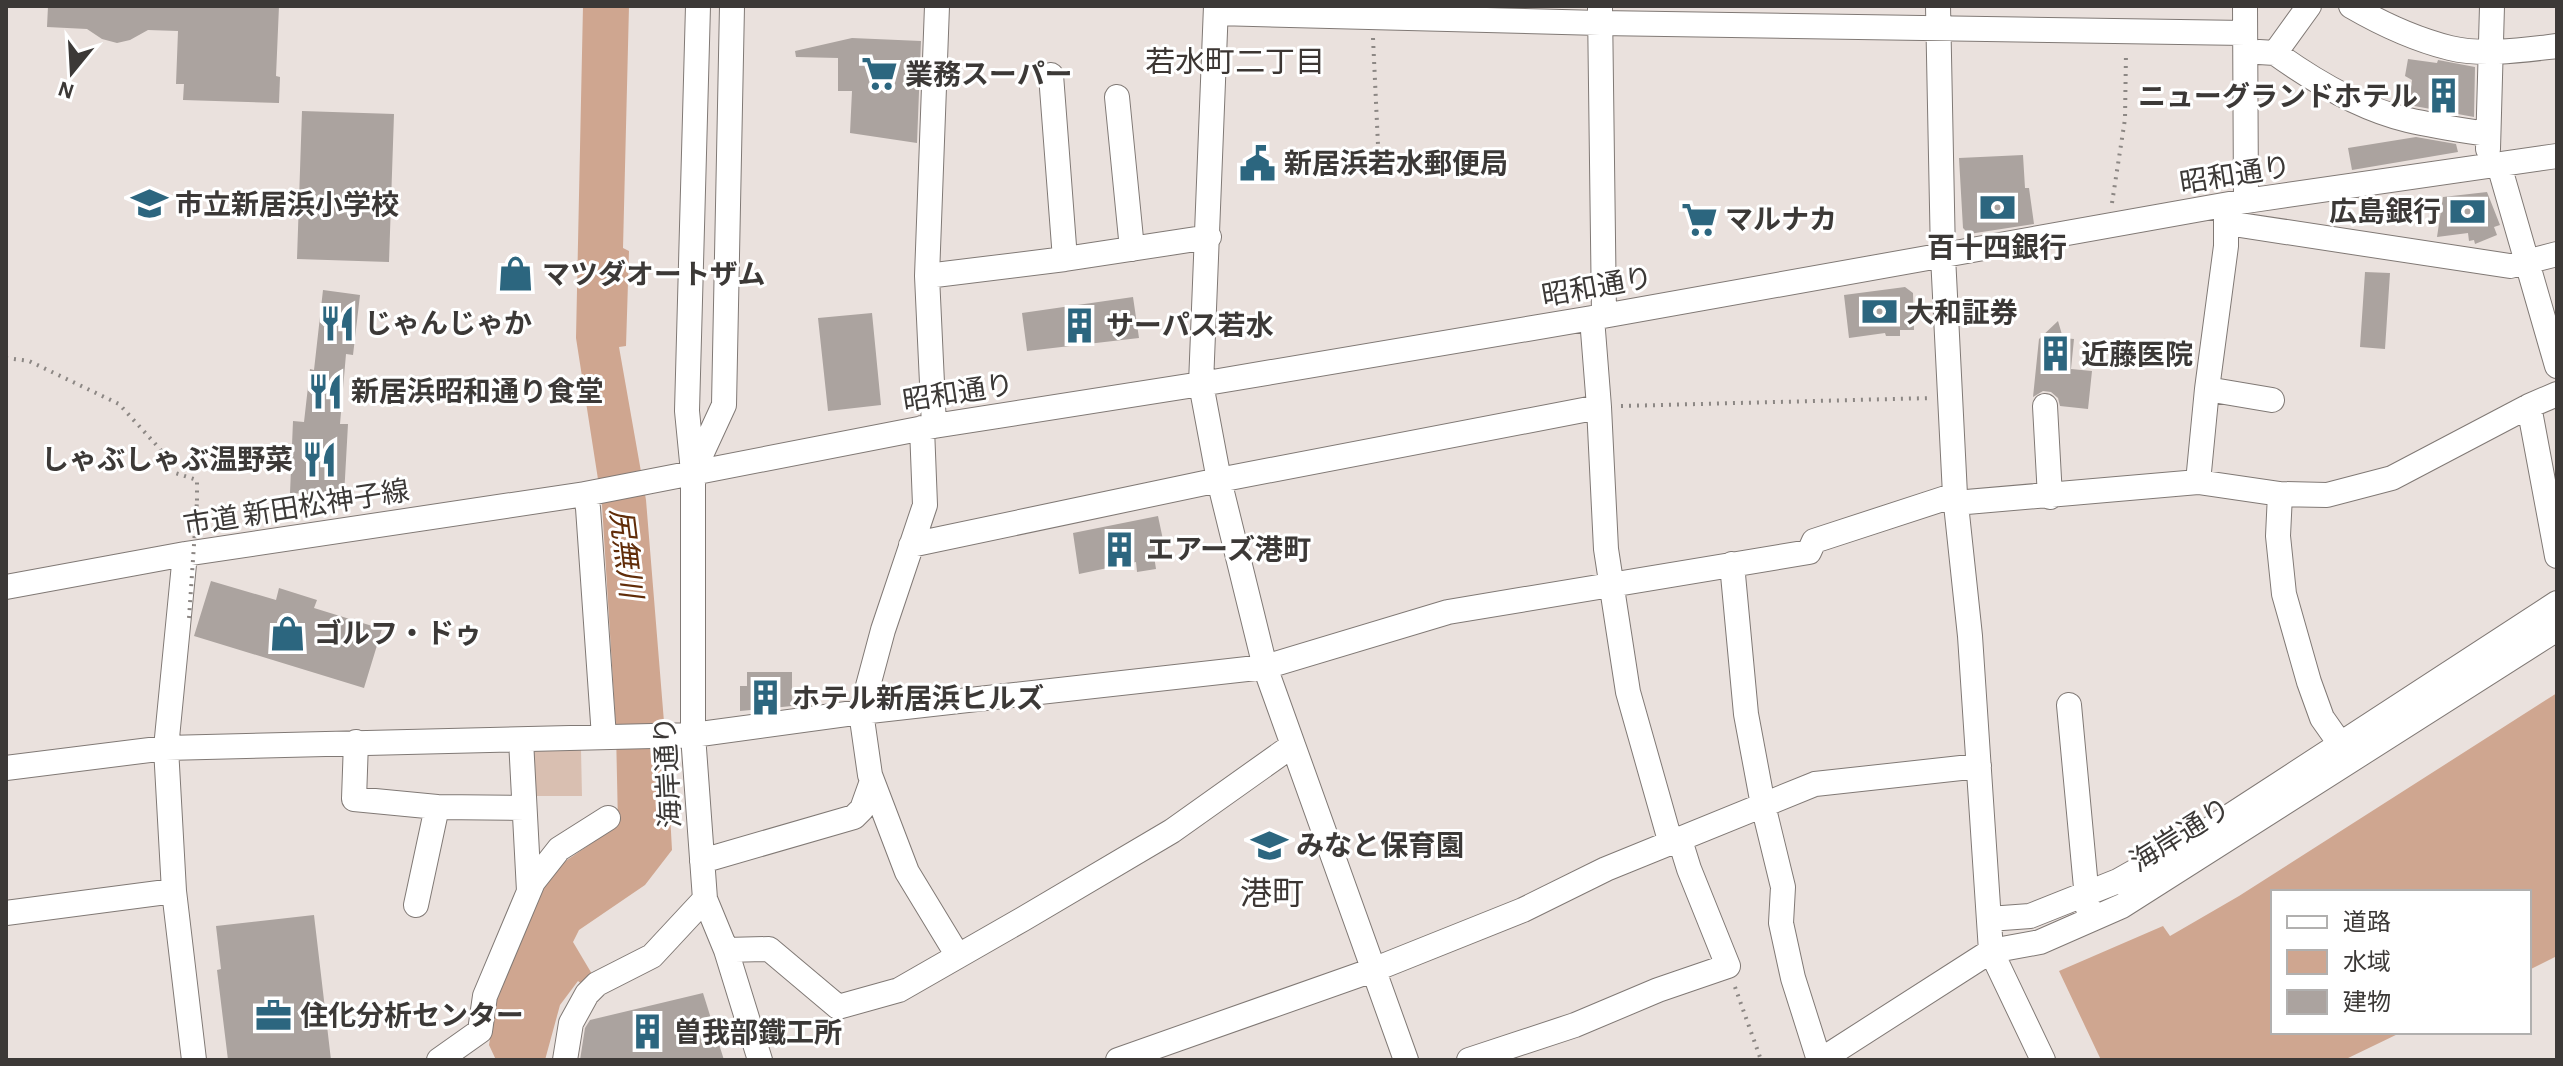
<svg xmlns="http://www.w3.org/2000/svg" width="2563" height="1066" viewBox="0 0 2563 1066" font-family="'Alegreya Sans','Noto Sans JP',sans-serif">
<rect width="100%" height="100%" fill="#eae1dd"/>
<path fill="#d9bfb1" d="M529,750H581L582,796H529Z"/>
<path fill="#cfa690" d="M583,6H629L623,248L629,251L626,346L619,347L646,500L667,759L672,850L645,885L579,930L573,942L592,974L584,986L578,981L560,1005L545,1060H496L489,1045L496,1001L540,895L554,869L618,825L616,730L602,505L576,338Z
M2557,693V956L2529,970V892H2273V1032H2402L2344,1060H2101L2059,971L2163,926L2170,936L2239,896Z"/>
<path fill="#aba39f" d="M48,6H279L276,76L280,77L279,103L183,100L184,84H176L178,31L148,30L130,40L117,43L102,39L87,29L47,27Z
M852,38L921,41L917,143L850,133L852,91H838V58L796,57L795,51Z
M2408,59L2437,63L2438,60L2475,67L2474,117L2409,105L2412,80L2405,76Z
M302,111L394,114L389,262L297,259Z
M2416,137L2456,144L2458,152L2352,170L2348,148Z
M2023,155L2025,188H2029L2034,224L1969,234L1963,228L1959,158Z
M2487,192L2500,225L2494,227L2497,235L2475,244L2474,240L2469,241L2468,233L2437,237L2443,197Z
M2365,272L2390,273L2385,349L2360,347Z
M1905,287L1913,293L1914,330H1900V336H1886L1885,333L1849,338L1844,295Z
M323,290L360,295L353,355L346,354L340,424H348L344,496L290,493L293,421L304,422L310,369L314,370Z
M1133,297L1139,338L1027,351L1022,313Z
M872,313L881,405L828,411L818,318Z
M2058,321L2063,338L2074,339L2071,369L2092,371L2088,409L2060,406L2058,398L2051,392L2043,391L2033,397L2039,339Z
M1158,516L1166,554L1154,556L1156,569L1137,572L1136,562L1079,574L1073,533Z
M211,581L276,600L279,588L317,600L314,608L382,629L364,688L194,636Z
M747,672H792V706L740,711V686H747Z
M314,915L331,1060H228L217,970L221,969L216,926Z
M703,993L724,1060H580L585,1028L590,1020Z"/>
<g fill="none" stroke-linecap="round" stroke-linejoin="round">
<defs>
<path id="minor" d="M698,6L687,411L693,472V735L705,899L726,950L760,1060
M1216,6L1201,384L1219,480L1265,667L1406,1060
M1938,6L1943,256L1955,495L1970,636L1991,951L2043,1060
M2245,6L2246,201
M2351,6C2382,24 2414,39 2450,48C2483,56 2523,50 2557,46
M1600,8L1604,315
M1216,13L1600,23L2245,33
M2259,52L2275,53L2309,6
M2275,53C2314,81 2361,109 2408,120C2434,126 2461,130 2487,134
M1051,75L1065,259
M1117,97L1132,249
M2488,149L2492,6
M2499,165L2557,366
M2227,223L2510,266L2557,254
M927,276L1065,259L1209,237
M1592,318L1599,407L1606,549L1628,692L1671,844
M2207,389L2272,400
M2045,406L2050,497
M2529,406L2557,556
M934,426L927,276L937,6
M922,428L925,505L883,630L861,712L870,775L907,872L958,956
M694,470L724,405L732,6
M2198,482L2207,389L2226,246V211
M585,494L588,508L604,737
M2280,494L2278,536L2284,594L2309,682L2322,718L2348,755
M1955,503L2198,482L2280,494L2327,495L2392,478L2529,406L2557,394
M911,545L1219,480L1599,407
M185,554L166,748L174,891L194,1060
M1732,564L1746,714L1763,805L1783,887L1781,923L1793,978L1819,1060
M6,587L185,554L585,494L934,426L1201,384L1592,318L2246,201L2557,156
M2069,705L2088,909
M521,740L529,891
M356,742L354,799L437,807L416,905
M6,768L166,748L693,735L861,712L1265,667L1448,612L1809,552L1814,541L1955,495
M437,807L524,808
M702,861L854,817L862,809L872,781
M6,913L174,891
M1989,919L2030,916L2118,881L2210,829L2557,603
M726,950L769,949L838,1007L899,990L1023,919L1172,831L1293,745
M439,1060L480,1031L485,996L533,882L559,849L608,818
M565,1060L571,1023L587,994L597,984L652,956L705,899
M1118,1060L1373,970L1523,910L1606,869L1815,784L1979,766
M1469,1060L1575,1025L1658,990L1728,966L1689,869L1680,840
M1821,1060L1991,951L2040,942L2122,906L2557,629"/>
</defs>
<use href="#minor" stroke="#807975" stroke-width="26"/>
<path stroke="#8c8784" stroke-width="4" stroke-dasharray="2 6" stroke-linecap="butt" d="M1373,38L1378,145
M2112,203L2125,119L2126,52
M6,358L29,361L119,404L160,449L167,459L169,471L197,480V501
M1621,406L1932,398
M1735,987L1761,1060"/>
<use href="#minor" stroke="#fff" stroke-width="24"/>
<path stroke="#8c8784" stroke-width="4" stroke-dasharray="2 6" stroke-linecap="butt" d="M189,618L197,501"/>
</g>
<defs>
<symbol id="supermarket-bare" viewBox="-9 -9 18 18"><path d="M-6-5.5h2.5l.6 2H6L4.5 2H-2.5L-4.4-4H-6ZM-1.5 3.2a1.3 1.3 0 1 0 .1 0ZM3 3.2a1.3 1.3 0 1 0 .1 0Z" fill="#2c667f" stroke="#fff" stroke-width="2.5" paint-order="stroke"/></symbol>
<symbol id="building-bare" viewBox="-9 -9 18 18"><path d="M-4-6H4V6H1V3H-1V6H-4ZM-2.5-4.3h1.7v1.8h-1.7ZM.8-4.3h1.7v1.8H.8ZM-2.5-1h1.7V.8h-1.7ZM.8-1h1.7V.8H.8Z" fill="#2c667f" stroke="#fff" stroke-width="2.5" paint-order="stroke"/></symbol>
<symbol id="civic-bare" viewBox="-9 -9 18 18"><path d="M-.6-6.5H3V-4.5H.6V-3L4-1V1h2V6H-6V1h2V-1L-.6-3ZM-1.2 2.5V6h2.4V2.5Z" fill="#2c667f" stroke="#fff" stroke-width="2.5" paint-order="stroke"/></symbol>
<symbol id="school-bare" viewBox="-9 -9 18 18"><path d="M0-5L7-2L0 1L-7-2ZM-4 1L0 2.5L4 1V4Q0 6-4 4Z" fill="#2c667f" stroke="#fff" stroke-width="2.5" paint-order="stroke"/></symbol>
<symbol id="bank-bare" viewBox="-9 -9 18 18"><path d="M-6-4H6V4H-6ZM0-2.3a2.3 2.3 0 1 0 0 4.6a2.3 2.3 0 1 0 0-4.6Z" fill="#2c667f" stroke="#fff" stroke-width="2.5" paint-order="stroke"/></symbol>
<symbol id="shop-bare" viewBox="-9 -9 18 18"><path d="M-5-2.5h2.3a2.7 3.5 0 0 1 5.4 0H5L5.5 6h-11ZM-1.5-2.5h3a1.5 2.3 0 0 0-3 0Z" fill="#2c667f" stroke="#fff" stroke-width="2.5" paint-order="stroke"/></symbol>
<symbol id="restaurant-bare" viewBox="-9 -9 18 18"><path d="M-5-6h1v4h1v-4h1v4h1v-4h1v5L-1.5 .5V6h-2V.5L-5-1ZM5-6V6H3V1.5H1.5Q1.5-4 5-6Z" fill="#2c667f" stroke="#fff" stroke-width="2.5" paint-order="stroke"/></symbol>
<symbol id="office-bare" viewBox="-9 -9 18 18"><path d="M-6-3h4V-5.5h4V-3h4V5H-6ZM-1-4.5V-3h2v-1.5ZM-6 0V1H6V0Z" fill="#2c667f" stroke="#fff" stroke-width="2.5" paint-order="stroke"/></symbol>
</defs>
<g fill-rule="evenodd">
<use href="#supermarket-bare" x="854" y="48" width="51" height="51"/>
<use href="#building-bare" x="2418" y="70" width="51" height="51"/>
<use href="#civic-bare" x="1232" y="138" width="51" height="51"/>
<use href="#school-bare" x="124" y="178" width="51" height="51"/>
<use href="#bank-bare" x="1972" y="182" width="51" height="51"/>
<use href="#bank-bare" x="2442" y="186" width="51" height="51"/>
<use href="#supermarket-bare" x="1674" y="194" width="51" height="51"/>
<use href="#shop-bare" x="490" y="248" width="51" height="51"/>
<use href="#bank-bare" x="1854" y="286" width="51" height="51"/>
<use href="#restaurant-bare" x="312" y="298" width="51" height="51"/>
<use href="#building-bare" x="1054" y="300" width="51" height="51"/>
<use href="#building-bare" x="2030" y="328" width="51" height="51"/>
<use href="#restaurant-bare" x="300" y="366" width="51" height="51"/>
<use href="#restaurant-bare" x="294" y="434" width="51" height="51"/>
<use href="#building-bare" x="1094" y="524" width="51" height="51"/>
<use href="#shop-bare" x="262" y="608" width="51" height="51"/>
<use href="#building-bare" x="740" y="672" width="51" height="51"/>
<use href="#school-bare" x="1244" y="820" width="51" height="51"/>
<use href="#office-bare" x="248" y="990" width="51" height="51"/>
<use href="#building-bare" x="622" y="1006" width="51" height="51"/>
</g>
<g text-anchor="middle" stroke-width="6" stroke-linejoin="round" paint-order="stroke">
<g font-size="28" font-weight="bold" fill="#3c3937" stroke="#fff" text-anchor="start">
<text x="905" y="84">業務スーパー</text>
<text x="2418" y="106" text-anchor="end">ニューグランドホテル</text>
<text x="1284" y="173">新居浜若水郵便局</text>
<text x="175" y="214">市立新居浜小学校</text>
<text x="2441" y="221" text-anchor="end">広島銀行</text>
<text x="1725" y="229">マルナカ</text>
<text x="1997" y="257" text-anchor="middle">百十四銀行</text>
<text x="542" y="284">マツダオートザム</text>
<text x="1906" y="322">大和証券</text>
<text x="364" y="333">じゃんじゃか</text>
<text x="1106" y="335">サーパス若水</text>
<text x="2081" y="364">近藤医院</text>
<text x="351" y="401">新居浜昭和通り食堂</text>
<text x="293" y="469" text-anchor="end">しゃぶしゃぶ温野菜</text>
<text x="1146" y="559">エアーズ港町</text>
<text x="314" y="643">ゴルフ・ドゥ</text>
<text x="792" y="708">ホテル新居浜ヒルズ</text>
<text x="1296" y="855">みなと保育園</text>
<text x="300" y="1025">住化分析センター</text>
<text x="674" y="1042">曽我部鐵工所</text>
</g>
<g font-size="28" fill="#3c3937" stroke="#fff">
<text transform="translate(2235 174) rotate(-9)" y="10">昭和通り</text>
<text transform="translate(1597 286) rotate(-10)" y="10">昭和通り</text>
<text transform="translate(958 392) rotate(-9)" y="10">昭和通り</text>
<text transform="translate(296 507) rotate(-9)" y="10">市道 新田松神子線</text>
<text transform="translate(667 772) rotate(-93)" y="10">海岸通り</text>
<text transform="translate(2180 834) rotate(-32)" y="10">海岸通り</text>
</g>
<g font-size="30" fill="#3c3633" stroke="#fff">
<text x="1235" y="72">若水町二丁目</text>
</g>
<g font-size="30" font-style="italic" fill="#612d09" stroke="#fff">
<text transform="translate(626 553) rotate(83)" y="10">尻無川</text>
</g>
<g font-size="32" fill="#3c3633" stroke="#fff">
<text x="1272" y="904">港町</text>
</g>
</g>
<rect width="2563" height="1066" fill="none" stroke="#3c3937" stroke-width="16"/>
<rect x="2271" y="890" width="260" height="144" fill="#ffffff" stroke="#b1b0af" stroke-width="2"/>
<rect x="2287" y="916" width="40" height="12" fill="#ffffff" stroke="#b1b0af" stroke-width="2"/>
<text x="2343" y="930" font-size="24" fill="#3c3937">道路</text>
<rect x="2287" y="950" width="40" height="24" fill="#cfa690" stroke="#b1b0af" stroke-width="2"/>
<text x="2343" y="970" font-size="24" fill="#3c3937">水域</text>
<rect x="2287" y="990" width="40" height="24" fill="#aba39f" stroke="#b1b0af" stroke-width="2"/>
<text x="2343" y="1010" font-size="24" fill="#3c3937">建物</text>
<g transform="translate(72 72) rotate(198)" stroke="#ffffff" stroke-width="6" paint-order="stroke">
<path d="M0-6L14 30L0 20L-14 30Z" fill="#3c3937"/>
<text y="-12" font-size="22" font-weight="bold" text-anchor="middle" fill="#3c3937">N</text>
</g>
</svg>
